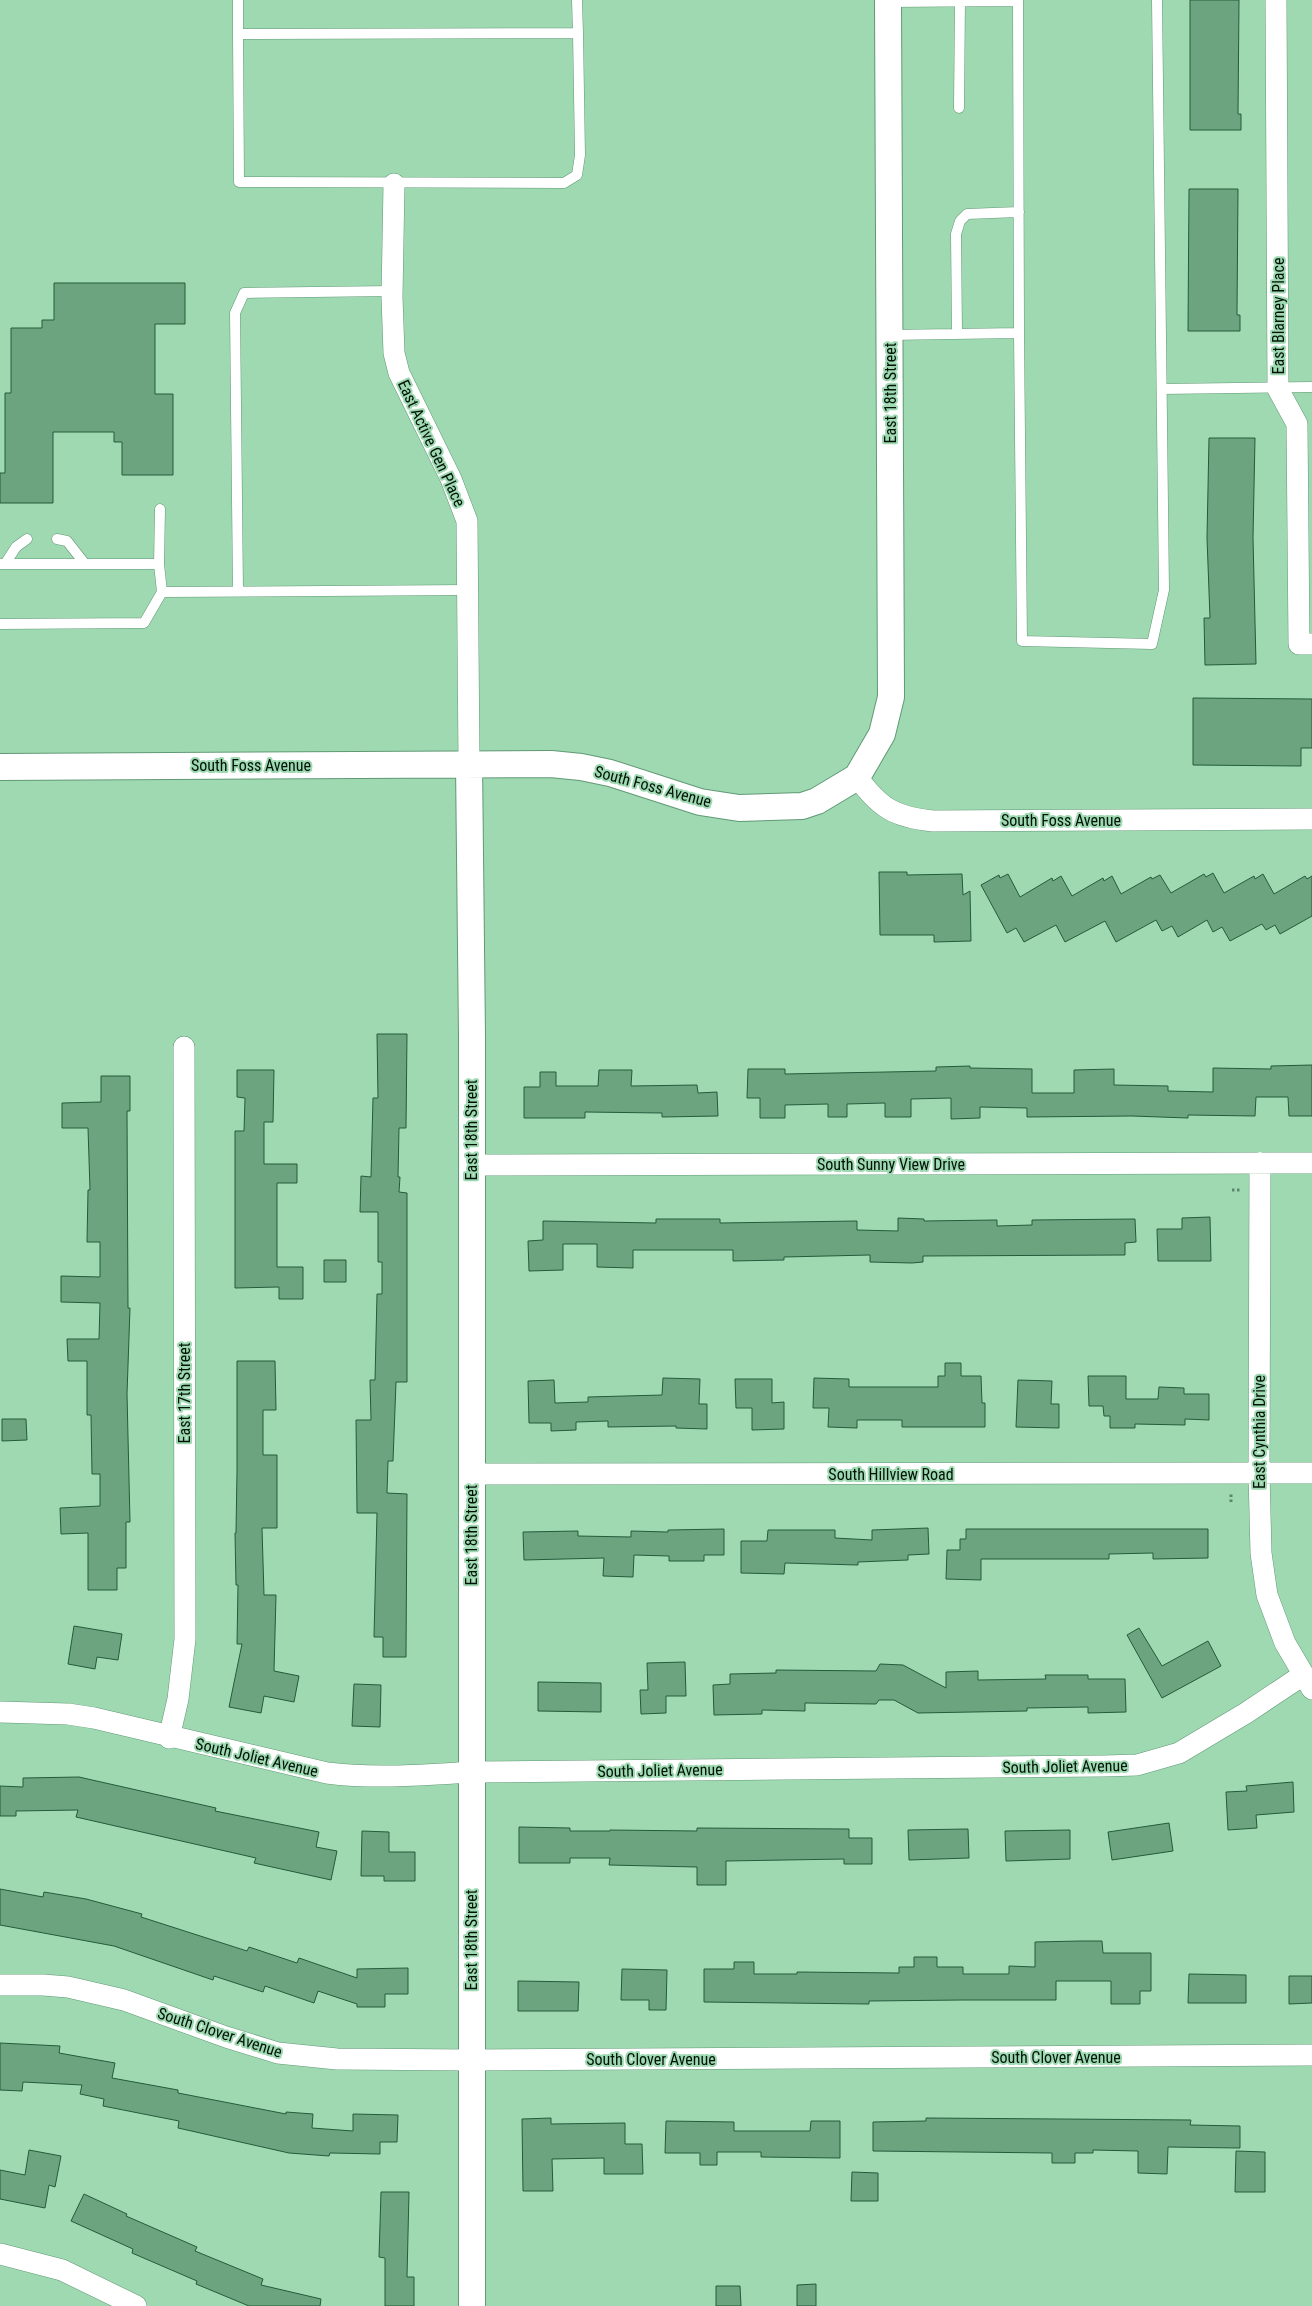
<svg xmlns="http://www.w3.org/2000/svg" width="1312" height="2306" viewBox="0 0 1312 2306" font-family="'Roboto Condensed',sans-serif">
<rect width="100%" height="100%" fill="#9ed9b2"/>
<path fill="#6ca480" stroke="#235c3b" d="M1190,0H1239L1238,114H1241V130H1190Z
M1189,189H1238L1237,315H1240V331H1188Z
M54,283H185V324H155V394H173V475H122V442H114V432H53V503H0V473H5V393H11V328H42V320H54Z
M1209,438H1255L1253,538L1256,664L1205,665L1204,618H1210L1207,538Z
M1193,698L1312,699V748H1301V766L1193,765Z
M879,872H907V875L962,874L963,895L970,891L971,941L934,942V935H880Z
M1213,873L1224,893L1254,876L1255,879L1263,874L1274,894L1305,876L1307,879L1312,876V916L1280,934L1275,925L1266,930L1262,924L1230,941L1222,927L1213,932L1207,920L1178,937L1172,926L1162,931L1156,920L1116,942L1105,921L1065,942L1056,925L1024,942L1016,928L1007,933L981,885L999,875L1000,878L1008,874L1020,897L1052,878L1053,881L1061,876L1072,896L1103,878L1104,881L1112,876L1121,894L1151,877L1152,879L1160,875L1171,893L1204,874L1206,877Z
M377,1034H407L406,1128H399L398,1177H400L399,1192L407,1193V1382H396L393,1461H388L387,1493L407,1494L406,1657H383V1637H374L377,1513H357L356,1420H371L370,1380H375L377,1294H382V1262H378V1212H360L361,1176L371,1177L373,1098H378Z
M1312,1065V1116H1289L1288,1097H1256L1255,1116L1188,1115V1118L1132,1116L1027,1117V1108L980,1107V1118L951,1119V1098L911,1099V1117H885V1103L847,1104V1117H828V1104L785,1105V1118H760V1098H747L748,1069H785V1074L936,1071V1067L970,1066V1068L1032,1069V1093H1074V1070L1114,1069V1085L1168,1086V1091L1213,1092V1068L1271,1069V1066Z
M237,1070H274L273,1122H264V1164H297V1183H277V1267H303V1299H279V1287L235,1288V1131H244L245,1098L237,1097Z
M599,1070H632L631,1086L697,1085L698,1093L717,1092L718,1116L662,1117V1113L585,1112V1118H524V1087H540V1072H556V1086H598Z
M101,1076H130V1111H127L128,1308H130L127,1394L130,1522H126V1568H117V1590H88V1533L61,1534L60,1508L100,1506V1474H92L91,1415H87V1361H68L67,1339H99L100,1303L61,1302V1276L100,1277V1242H87L88,1190H90L88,1128H62V1103L101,1102Z
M1210,1217L1211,1261H1158L1157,1229H1182V1218Z
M898,1218L924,1219V1221L997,1220V1226L1032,1225V1220L1135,1219L1136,1242L1125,1243V1255L923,1256V1262L912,1263L870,1262V1255L784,1257V1260L733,1261V1250H633V1268L597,1267V1244H563V1270L529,1271L528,1241L543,1240V1221L656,1223V1219H720V1223L857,1221V1230L898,1231Z
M324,1260H346V1282H324Z
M237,1361H275L276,1410H263V1455H277V1528H262L264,1595H276L274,1671L299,1676L294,1702L264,1696L261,1713L229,1707L242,1644H237L238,1585H236L235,1533H236L237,1471Z
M945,1363H961V1376H981L982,1403H985V1427H902V1420H857V1428L828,1427L829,1408H813L814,1378L849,1379V1387H938V1376H945Z
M1088,1376H1126V1399H1158L1159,1387L1184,1388V1394H1209V1420L1185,1419V1425L1135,1424V1428H1110V1416H1104L1103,1406H1089Z
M663,1378L700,1379L699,1404H707V1429L676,1428V1426L608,1427V1421L576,1422V1430L551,1431V1423H529L528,1381L554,1380L555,1403L588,1402V1397L662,1395Z
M735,1379H772V1403L784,1402V1429L752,1430V1408H736Z
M1018,1380L1052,1381L1051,1404H1059V1428L1016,1427Z
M2,1419H26L27,1440L2,1441Z
M928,1528L929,1554L908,1555V1560L858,1562V1565L785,1563L784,1574L741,1573V1541H767L768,1530H835V1538L872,1540V1530Z
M724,1529V1555H704V1561H669V1556L634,1555L633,1577L603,1576L604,1558L524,1560L523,1532L578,1531V1536L631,1537V1531L668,1532V1530Z
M966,1529H1208V1558L1153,1559V1553L1109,1554V1559H981V1580L946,1579L947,1550H960V1539H966Z
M74,1626L122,1634L118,1660L97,1657L95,1669L68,1664Z
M1139,1628L1162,1666L1208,1641L1221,1666L1162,1698L1127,1635Z
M685,1662L686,1696H666V1713L641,1714L640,1690H648L647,1663Z
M880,1664L903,1665L946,1688V1672L978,1671V1680L1046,1679L1045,1675H1088V1679H1125L1126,1712L1088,1713V1707L1027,1708V1711L918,1713L894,1700H879L876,1704L805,1703V1711L762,1710V1714L714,1715L713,1685L730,1684V1674L776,1673V1670L876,1671Z
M538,1682L601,1683V1712L538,1711Z
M354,1684L381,1685L380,1727L352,1726Z
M79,1777L216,1808L215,1811L319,1832L316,1847L337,1851L331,1880L254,1863L256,1858L76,1817L78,1810L16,1811V1816H0V1786L23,1787V1778Z
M1293,1782L1294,1812L1256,1815L1257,1828L1228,1830L1226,1792L1247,1791L1246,1786Z
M1169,1823L1173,1851L1112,1860L1108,1832Z
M519,1827L570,1828V1831H610V1830L697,1831V1828L849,1829V1838H872V1864H844V1859L726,1861V1885H697V1867L609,1865L610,1858H570V1863H519Z
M968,1829L969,1858L909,1860L908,1830Z
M1070,1830V1859L1006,1861L1005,1831Z
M362,1831L389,1832V1852H415V1881H384V1876H361Z
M0,1889L43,1897L44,1892L86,1899L142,1914L141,1917L247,1951L249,1947L297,1963L299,1958L357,1978V1969L408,1968V1994H385V2007H357V2004L318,1991L314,2003L265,1986L263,1992L214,1976L213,1980L114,1946L0,1925Z
M1080,1941H1102L1103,1953H1151V1991H1140V2004H1111V1981H1056V2000H963L869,2001V2004L704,2002V1969H734V1962H754V1974H797V1972L899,1973V1967H914V1957H937V1967H963V1974H1009V1966L1035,1967V1942Z
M622,1969L667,1970L666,2010H649V2000H621Z
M1189,1974L1246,1975V2003H1188Z
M1289,1976H1312V2003L1289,2004Z
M518,1981L579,1982L578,2011H518Z
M0,2043L60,2046L59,2053L115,2063L112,2078L178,2090V2093L286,2114V2112L313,2114L312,2128L353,2131V2114L398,2115L397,2142H380V2154L330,2153L329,2156L289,2153L178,2128L179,2121L103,2106L104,2099L80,2094L82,2085L23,2082L22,2091L0,2090Z
M551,2118V2124L625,2123V2144H642L643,2174H604V2158L552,2159L553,2191H523L522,2119Z
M926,2118L1191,2120L1190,2125L1240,2126V2148L1168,2147L1167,2174L1138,2173V2151L1093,2150V2153H1075V2163H1052V2153L873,2151V2122L926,2121Z
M666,2121L734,2122V2131H810L811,2121H840V2158L761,2157V2152H717V2165H700V2153H665Z
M29,2150L61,2156L55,2187L49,2185L45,2208L0,2199V2170L25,2175Z
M1236,2151L1265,2152V2192H1235Z
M852,2172L878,2173V2201H851Z
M381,2192H409L407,2277H414V2306H385V2258L379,2257Z
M84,2194L127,2214L126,2216L197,2247L195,2251L263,2279L261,2285L321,2299L320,2306H249L196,2284L197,2281L132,2253L133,2249L71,2221Z
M816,2284V2306H797V2285Z
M716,2286H740L741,2306H716Z"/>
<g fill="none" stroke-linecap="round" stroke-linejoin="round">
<defs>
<path id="service" d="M238,0V34
M577,0L578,33
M889,2L1018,1
M578,33L580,155L577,175L564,183L239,182L238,34Z
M959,108L960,0
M957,333L956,234L960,221L967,214L1019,212
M1019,333L1022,641L1152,644L1164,590L1157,0
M889,335L1019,333L1018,0
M1162,389L1312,387
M160,509L159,564L162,592L468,590
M57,539L67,541L85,564
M0,564H159
M5,564L16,547L27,539
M238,591L235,313L244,293L392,291
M0,624L144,623L162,592"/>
<path id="minor" d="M1276,0L1278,389L1297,424L1299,644H1312
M394,184L392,297L394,353L399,373L451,479L467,521L469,763
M857,777C880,808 894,817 933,821L1312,819
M1260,1163L1259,1473L1261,1553L1267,1595L1285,1643L1312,1689
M471,1165L1312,1163
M471,1474L1312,1473
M0,1712L68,1714L94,1718L327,1773C375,1779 423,1775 472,1772L1104,1766L1137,1765L1179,1753L1246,1713L1303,1675
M169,1738L178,1699L185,1639L184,1047
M0,1985H43L68,1987L124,2000L226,2037L278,2053L337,2059L471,2060L1312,2055
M0,2254L62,2270L136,2306"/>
<path id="tertiary" d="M469,763L472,1037V2306
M0,767L551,764L581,767L610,773L700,802L739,808L802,806L817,801L857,777L882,734L891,697L888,0"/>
</defs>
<use href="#service" stroke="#619975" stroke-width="11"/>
<use href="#minor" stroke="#619975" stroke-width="22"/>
<use href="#tertiary" stroke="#619975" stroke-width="28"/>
<path stroke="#5d876b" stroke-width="3" stroke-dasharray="2.5 2.5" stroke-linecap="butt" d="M1232,1190H1241
M1231,1502V1494"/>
<use href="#service" stroke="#fff" stroke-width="10"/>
<use href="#minor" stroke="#fff" stroke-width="21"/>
<use href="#tertiary" stroke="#fff" stroke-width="26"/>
</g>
<g text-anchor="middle" stroke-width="4" stroke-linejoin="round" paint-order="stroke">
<g font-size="16" fill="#001206" stroke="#9ed9b2">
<text transform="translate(1278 316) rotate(-90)" y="6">East Blarney Place</text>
<text transform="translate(890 393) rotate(-90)" y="6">East 18th Street</text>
<text transform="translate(432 443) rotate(65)" y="6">East Active Gen Place</text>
<text x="251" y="771">South Foss Avenue</text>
<text transform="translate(653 786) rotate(15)" y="6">South Foss Avenue</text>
<text x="1061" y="826">South Foss Avenue</text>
<text transform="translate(471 1130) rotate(-90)" y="6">East 18th Street</text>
<text x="891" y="1170">South Sunny View Drive</text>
<text transform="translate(184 1393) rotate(-90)" y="6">East 17th Street</text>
<text transform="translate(1259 1432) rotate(-90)" y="6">East Cynthia Drive</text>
<text x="891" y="1480">South Hillview Road</text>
<text transform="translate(471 1535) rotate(-90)" y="6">East 18th Street</text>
<text transform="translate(257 1757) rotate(13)" y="6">South Joliet Avenue</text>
<text transform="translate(1065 1766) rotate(-1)" y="6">South Joliet Avenue</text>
<text transform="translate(660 1770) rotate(-1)" y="6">South Joliet Avenue</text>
<text transform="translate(471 1940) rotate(-90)" y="6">East 18th Street</text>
<text transform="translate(220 2032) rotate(18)" y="6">South Clover Avenue</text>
<text x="1056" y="2063">South Clover Avenue</text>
<text x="651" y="2065">South Clover Avenue</text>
</g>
</g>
</svg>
